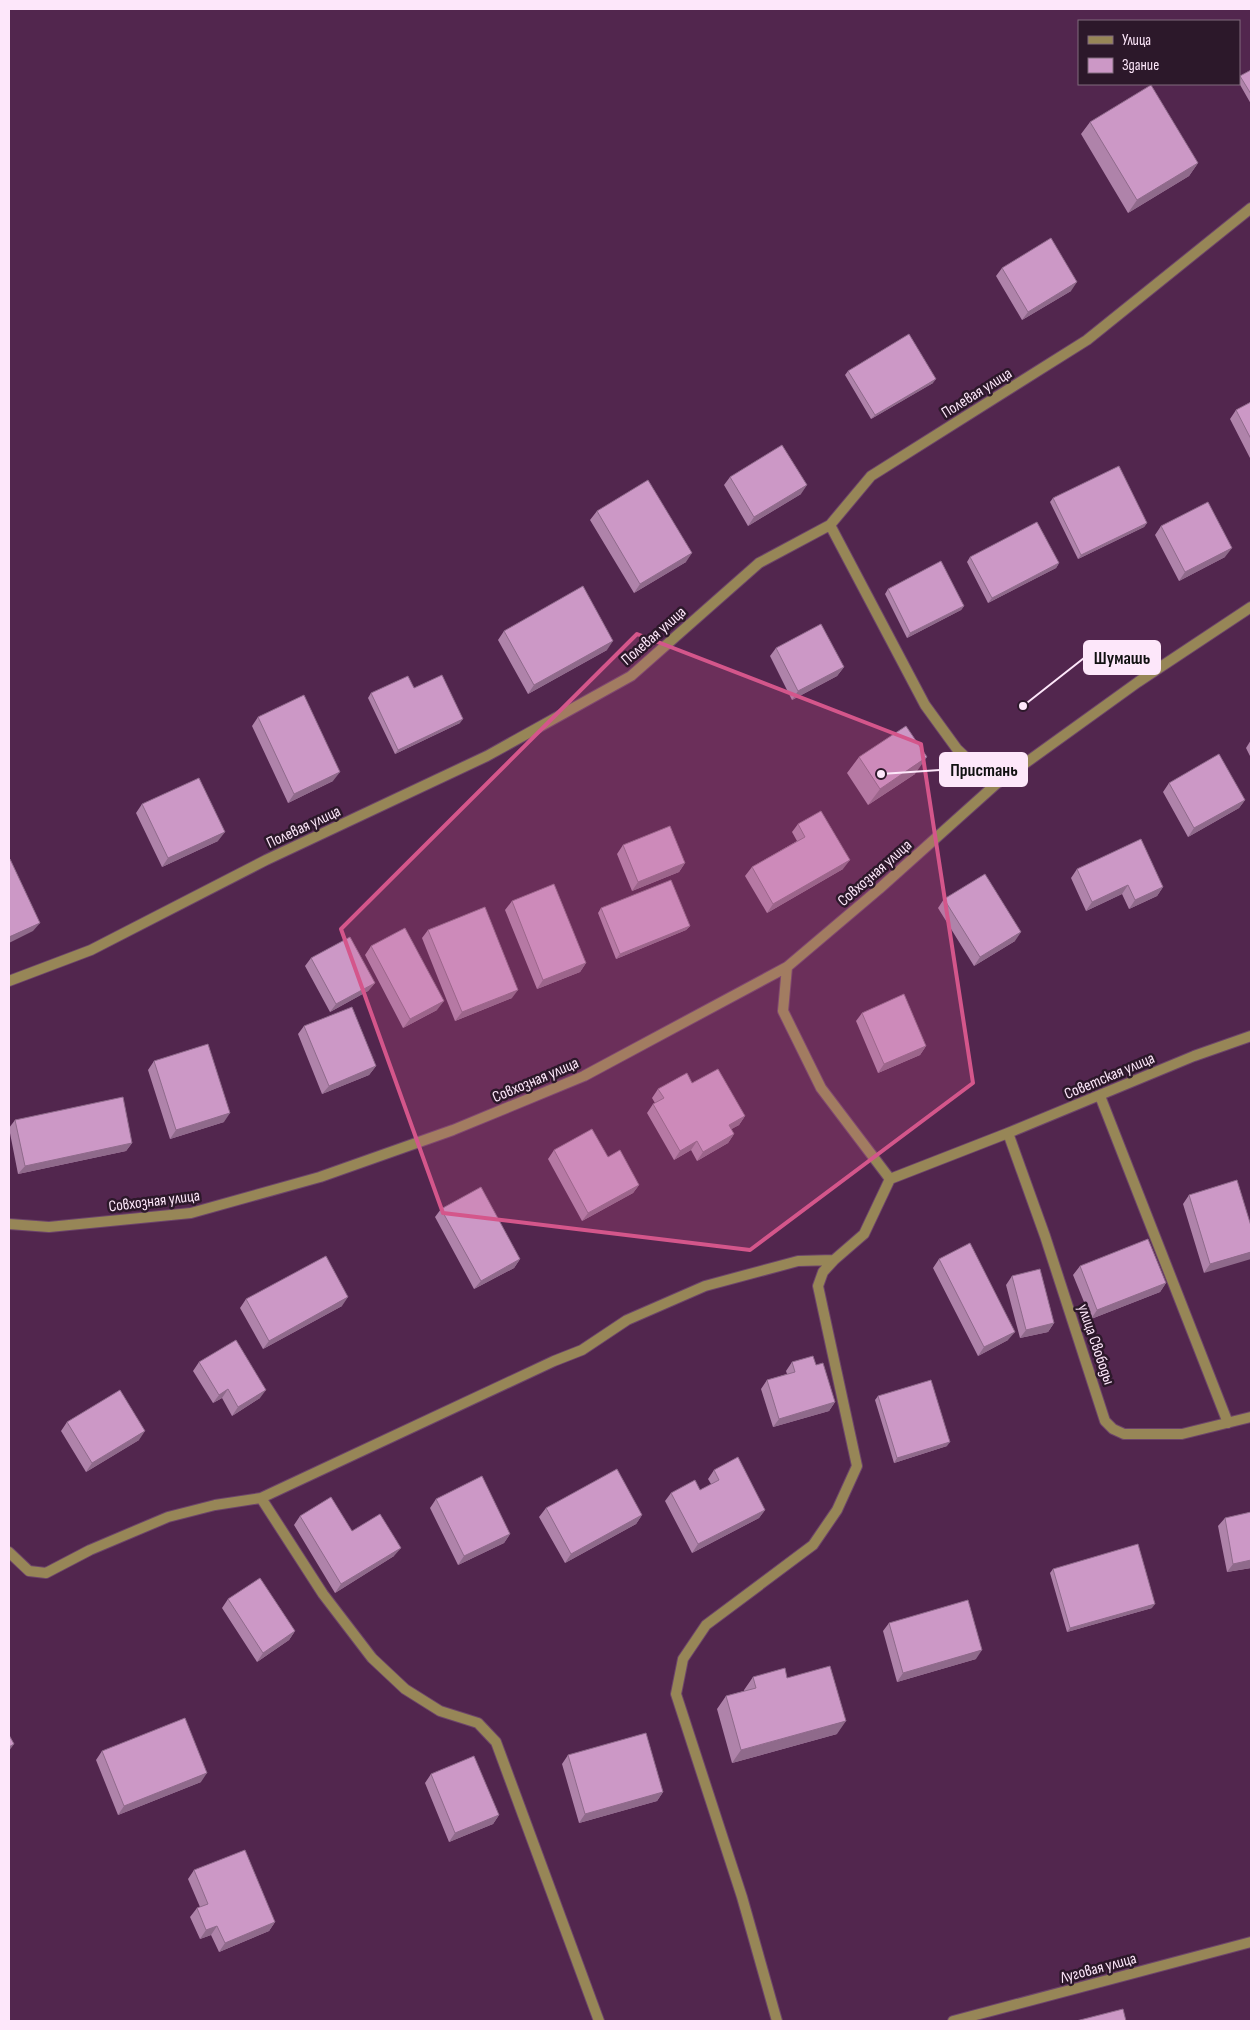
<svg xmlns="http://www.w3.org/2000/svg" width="1260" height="2030" viewBox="0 0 1260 2030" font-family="'Sofia Sans Condensed',sans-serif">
<rect width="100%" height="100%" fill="#52264e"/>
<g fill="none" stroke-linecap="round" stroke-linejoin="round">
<defs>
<path id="street" d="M830,525L925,705L957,749L995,785
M787,967L783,1011L821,1088L890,1179
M9,981L91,950L266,860L487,756L631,676L759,563L830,525L871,476L1087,340L1251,208
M1100,1096L1228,1423
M1008,1133L1045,1236L1105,1421L1113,1429L1124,1434H1182L1251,1417
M9,1224L49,1227L191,1213L320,1177L453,1130L584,1076L787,967L879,889L995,785L1138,682L1251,607
M261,1498L554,1361L582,1350L627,1320L705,1286L798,1261L834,1260L864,1234L890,1179L1008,1133L1194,1056L1251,1036
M9,1552L29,1571L46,1573L90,1550L168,1517L215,1505L261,1498L323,1594L372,1658L405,1689L440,1711L478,1723L496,1742L599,2021
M777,2021L742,1897L676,1694L683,1659L706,1625L813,1545L837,1510L857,1466L818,1286L823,1272L834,1260
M953,2021L1251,1942"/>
</defs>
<use href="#street" stroke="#6d456a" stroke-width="12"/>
<use href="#street" stroke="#978657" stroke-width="10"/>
</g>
<path fill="#af83aa" d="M1251,70V104L1239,83V79L1240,76Z
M1090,122L1198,163L1189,176L1128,213L1081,134Z
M1002,268L1071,291L1022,320L996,276Z
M848,371L933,383L871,419L845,375Z
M1251,402V460L1230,419L1236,410Z
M730,477L801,494L748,526L724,485Z
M1053,498L1147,523L1144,527L1078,559L1050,502Z
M597,511L686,562L634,593L590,520Z
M1161,526L1225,557L1179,581L1155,535Z
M970,557L1059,563L1056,568L988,603L967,562Z
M888,589L964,606L961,610L907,638L885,594Z
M504,631L607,650L528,694L498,640Z
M776,648L844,667L837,676L792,700L770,656Z
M414,688L460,723L395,754L368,698L371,693Z
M258,717L333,781L288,803L252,726Z
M1251,740V758L1246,748Z
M859,757L915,774L868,805L847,773Z
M1169,783L1245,800L1239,808L1188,837L1163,792Z
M142,804L218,841L162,867L136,813Z
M798,824L843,869L767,913L745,876L752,867L797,841L792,832Z
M623,845L685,863L679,872L632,891L617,854Z
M1077,869L1163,887L1157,896L1129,909L1122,894L1086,911L1071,878Z
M944,899L1015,941L974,966L938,908Z
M512,901L586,963L580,972L537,989L505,910Z
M601,908L690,926L686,930L616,959L598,913Z
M428,930L512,998L455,1021L422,938Z
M371,946L437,1010L403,1028L365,955Z
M311,958L375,983L368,991L330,1012L305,966Z
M862,1013L926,1046L920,1055L878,1073L856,1021Z
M304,1026L376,1066L369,1075L322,1094L298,1034Z
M154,1061L224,1122L170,1139L148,1070Z
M692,1083L745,1116L739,1125L731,1129L734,1134L728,1143L697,1161L691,1150L674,1160L647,1113L653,1104L655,1103L652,1098L658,1089Z
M15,1120L132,1143L126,1151L18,1174L9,1128Z
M554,1150L608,1157L639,1185L633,1193L582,1221L548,1159Z
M1189,1195L1251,1226L1204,1273L1183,1204Z
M441,1209L520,1259L514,1268L474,1289L435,1217Z
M939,1259L1008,1340L978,1356L933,1268Z
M1080,1266L1166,1283L1160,1292L1091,1319L1073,1275Z
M1012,1276L1054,1323L1048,1332L1020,1338L1006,1285Z
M246,1299L342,1306L263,1349L240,1308Z
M199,1362L260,1398L232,1416L222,1398L213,1403L193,1371Z
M792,1362L816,1365L835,1402L829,1411L773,1427L761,1389L767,1380L787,1374L786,1371Z
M878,1396L947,1446L894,1463L875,1400Z
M67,1422L139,1440L86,1472L61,1431Z
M714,1470L765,1510L759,1518L692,1553L665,1501L671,1493L700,1490L711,1484L708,1479Z
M436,1499L510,1534L504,1543L458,1565L430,1508Z
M546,1508L642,1515L636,1524L565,1563L539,1517Z
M1251,1512V1568L1227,1572L1218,1526L1225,1518Z
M300,1516L352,1531L394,1556L335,1593L294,1525Z
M1053,1569L1152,1608L1067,1632L1050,1573Z
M228,1599L295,1631L289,1640L257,1662L222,1608Z
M889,1623L976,1659L897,1682L883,1631Z
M753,1677L787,1678L837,1734L732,1763L717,1709L726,1696L744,1691V1690Z
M102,1751L201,1782L118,1815L96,1760Z
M568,1755L663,1792L657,1801L579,1823L562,1764Z
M431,1774L499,1815L493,1824L449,1842L425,1783Z
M194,1870L275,1922L269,1931L219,1952L211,1935L200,1939L190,1917L197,1908L200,1907L188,1879Z"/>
<path fill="#8f6a8b" d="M1198,163L1189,176L1128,213L1137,200Z
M1077,282L1071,291L1022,320L1028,312Z
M936,379L933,383L871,419L875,415Z
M807,485L801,494L748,526L754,517Z
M1147,523L1144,527L1078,559L1081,555Z
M1232,548L1225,557L1179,581L1185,572Z
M692,553L686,562L634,593L640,584Z
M1059,563L1056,568L988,603L992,598Z
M964,606L961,610L907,638L910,633Z
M613,641L607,650L528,694L534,685Z
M844,667L837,676L792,700L798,691Z
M463,719L460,723L395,754L398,750Z
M927,757L915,774L868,805L880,789Z
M340,772L333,781L288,803L294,794Z
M1245,800L1239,808L1188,837L1194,828Z
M225,832L218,841L162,867L168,858Z
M850,860L843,869L767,913L773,904Z
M685,863L679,872L632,891L638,882Z
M1128,885L1122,894L1086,911L1092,902Z
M1163,887L1157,896L1129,909L1135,900Z
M40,923L33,931L9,943V937Z
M690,926L686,930L616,959L620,954Z
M1021,932L1015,941L974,966L980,957Z
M586,963L580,972L537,989L543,980Z
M375,983L368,991L330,1012L336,1004Z
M518,990L512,998L455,1021L462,1012Z
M444,1001L437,1010L403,1028L410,1019Z
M926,1046L920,1055L878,1073L884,1064Z
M376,1066L369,1075L322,1094L329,1086Z
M230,1113L224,1122L170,1139L176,1130Z
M745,1116L739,1125L723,1134L729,1125Z
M734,1134L728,1143L697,1161L703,1152Z
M697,1141L691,1150L674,1160L680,1151Z
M132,1143L126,1151L18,1174L25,1166Z
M639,1185L633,1193L582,1221L588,1213Z
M1251,1252V1259L1204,1273L1210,1264Z
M520,1259L514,1268L474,1289L481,1281Z
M1166,1283L1160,1292L1091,1319L1097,1310Z
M348,1297L342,1306L263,1349L269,1341Z
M1054,1323L1048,1332L1020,1338L1026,1330Z
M1015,1332L1008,1340L978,1356L984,1347Z
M228,1389L222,1398L213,1403L219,1395Z
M266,1390L260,1398L232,1416L238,1407Z
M835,1402L829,1411L773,1427L779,1419Z
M145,1431L139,1440L86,1472L92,1463Z
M950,1442L947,1446L894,1463L897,1458Z
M765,1510L759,1518L692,1553L698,1544Z
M642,1515L636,1524L565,1563L571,1554Z
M510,1534L504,1543L458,1565L464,1556Z
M401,1548L394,1556L335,1593L341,1584Z
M1251,1560V1568L1227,1572L1233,1564Z
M1155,1604L1152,1608L1067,1632L1070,1628Z
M295,1631L289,1640L257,1662L263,1653Z
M982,1650L976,1659L897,1682L903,1673Z
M846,1721L837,1734L732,1763L741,1750Z
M14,1744L9,1751V1747Z
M207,1773L201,1782L118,1815L124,1806Z
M663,1792L657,1801L579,1823L585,1814Z
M499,1815L493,1824L449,1842L455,1833Z
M275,1922L269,1931L219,1952L225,1943Z
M217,1926L211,1935L200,1939L206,1930Z"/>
<path fill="#cc98c6" stroke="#8f6a8b" d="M1251,70V94L1240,76Z
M1151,85L1198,163L1137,200L1090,122Z
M1051,238L1077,282L1028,312L1002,268Z
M909,334L936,379L875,415L848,371Z
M1251,402V439L1236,410Z
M782,445L807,485L754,517L730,477Z
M1119,466L1147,523L1081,555L1053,498Z
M648,480L692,553L640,584L597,511Z
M1208,502L1232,548L1185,572L1161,526Z
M1037,522L1059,563L992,598L970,557Z
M941,561L964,606L910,633L888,589Z
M583,586L613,641L534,685L504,631Z
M821,624L844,667L798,691L776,648Z
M442,675L463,719L398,750L371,693L408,676L414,688Z
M304,695L340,772L294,794L258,717Z
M906,726L927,757L880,789L859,757Z
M1219,754L1245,800L1194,828L1169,783Z
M199,778L225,832L168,858L142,804Z
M821,811L850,860L773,904L752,867L805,837L798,824Z
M670,826L685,863L638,882L623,845Z
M1141,839L1163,887L1135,900L1128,885L1092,902L1077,869Z
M10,859L40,923L9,937V860Z
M985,874L1021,932L980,957L944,899Z
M671,880L690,926L620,954L601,908Z
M554,884L586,963L543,980L512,901Z
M485,907L518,990L462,1012L428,930Z
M405,928L444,1001L410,1019L371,946Z
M350,937L375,983L336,1004L311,958Z
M904,994L926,1046L884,1064L862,1013Z
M352,1007L376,1066L329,1086L304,1026Z
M208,1044L230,1113L176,1130L154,1061Z
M718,1069L745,1116L729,1125L734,1134L703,1152L697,1141L680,1151L653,1104L664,1098L658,1089L687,1073L692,1083Z
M123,1097L132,1143L25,1166L15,1120Z
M592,1129L608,1157L620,1150L639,1185L588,1213L554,1150Z
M1237,1180L1251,1226V1252L1210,1264L1189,1195Z
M481,1187L520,1259L481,1281L441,1209Z
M1148,1239L1166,1283L1097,1310L1080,1266Z
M970,1243L1015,1332L984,1347L939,1259Z
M326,1256L348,1297L269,1341L246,1299Z
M1040,1269L1054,1323L1026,1330L1012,1276Z
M236,1340L266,1390L238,1407L228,1389L219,1395L199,1362Z
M813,1356L816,1365L823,1363L835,1402L779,1419L767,1380L795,1372L792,1362Z
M931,1380L950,1442L897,1458L878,1396Z
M120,1390L145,1431L92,1463L67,1422Z
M738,1457L765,1510L698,1544L671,1493L695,1480L700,1490L719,1480L714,1470Z
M617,1469L642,1515L571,1554L546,1508Z
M482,1476L510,1534L464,1556L436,1499Z
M331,1497L352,1531L380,1514L401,1548L341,1584L300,1516Z
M1251,1512V1560L1233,1564L1225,1518Z
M1138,1544L1155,1604L1070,1628L1053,1569Z
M260,1578L295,1631L263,1653L228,1599Z
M968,1600L982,1650L903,1673L889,1623Z
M830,1666L846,1721L741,1750L726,1696L756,1688L753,1677L785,1668L787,1678Z
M185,1718L207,1773L124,1806L102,1751Z
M646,1733L663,1792L585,1814L568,1755Z
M9,1735L14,1744L9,1747Z
M474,1756L499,1815L455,1833L431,1774Z
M245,1850L275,1922L225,1943L217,1926L206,1930L197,1908L208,1904L194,1870Z
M1123,2009L1126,2021H1076Z"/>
<path fill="#d4568b" fill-opacity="0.2" stroke="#d4568b" stroke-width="4" stroke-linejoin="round" d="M637,634L921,744L973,1083L750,1250L443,1213L341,929Z"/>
<g text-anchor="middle" stroke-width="5" stroke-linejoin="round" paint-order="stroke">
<g font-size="16" fill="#fde7fa" stroke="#2c182a">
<text transform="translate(976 392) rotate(-32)" y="6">Полевая улица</text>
<text transform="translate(653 635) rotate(-41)" y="6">Полевая улица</text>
<text transform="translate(303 826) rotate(-25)" y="6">Полевая улица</text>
<text transform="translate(874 872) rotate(-41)" y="6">Совхозная улица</text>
<text transform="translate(1109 1075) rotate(-23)" y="6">Советская улица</text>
<text transform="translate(535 1079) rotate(-23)" y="6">Совхозная улица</text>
<text transform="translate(154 1200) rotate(-7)" y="6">Совхозная улица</text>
<text transform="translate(1097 1344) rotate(71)" y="6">улица Свободы</text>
<text transform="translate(1098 1967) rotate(-15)" y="6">Луговая улица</text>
</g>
</g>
<path fill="none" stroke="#fde7fa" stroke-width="2" d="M1023 706L1084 658M881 774L940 770"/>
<g fill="#fde7fa" stroke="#2c182a" stroke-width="2">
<circle cx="1023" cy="706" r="5"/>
<circle cx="881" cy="774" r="5"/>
</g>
<g fill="#fde7fa" stroke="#fde7fa" stroke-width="2">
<rect x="1084" y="641" width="76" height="33" rx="5"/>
<rect x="940" y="753" width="87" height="33" rx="5"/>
</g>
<g font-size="18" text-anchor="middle" font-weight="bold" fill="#111">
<text x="1122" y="664">Шумашь</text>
<text x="984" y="776">Пристань</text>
</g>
<rect width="1260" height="2030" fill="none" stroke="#fde7fa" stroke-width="20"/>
<rect x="1078" y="20" width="162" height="65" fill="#2c182a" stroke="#806b7d"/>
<rect x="1088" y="36" width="25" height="8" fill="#978657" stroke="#806b7d"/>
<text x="1122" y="45" font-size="15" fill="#fde7fa">Улица</text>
<rect x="1088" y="58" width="25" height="15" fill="#cc98c6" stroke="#806b7d"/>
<text x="1122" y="70" font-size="15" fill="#fde7fa">Здание</text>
</svg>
